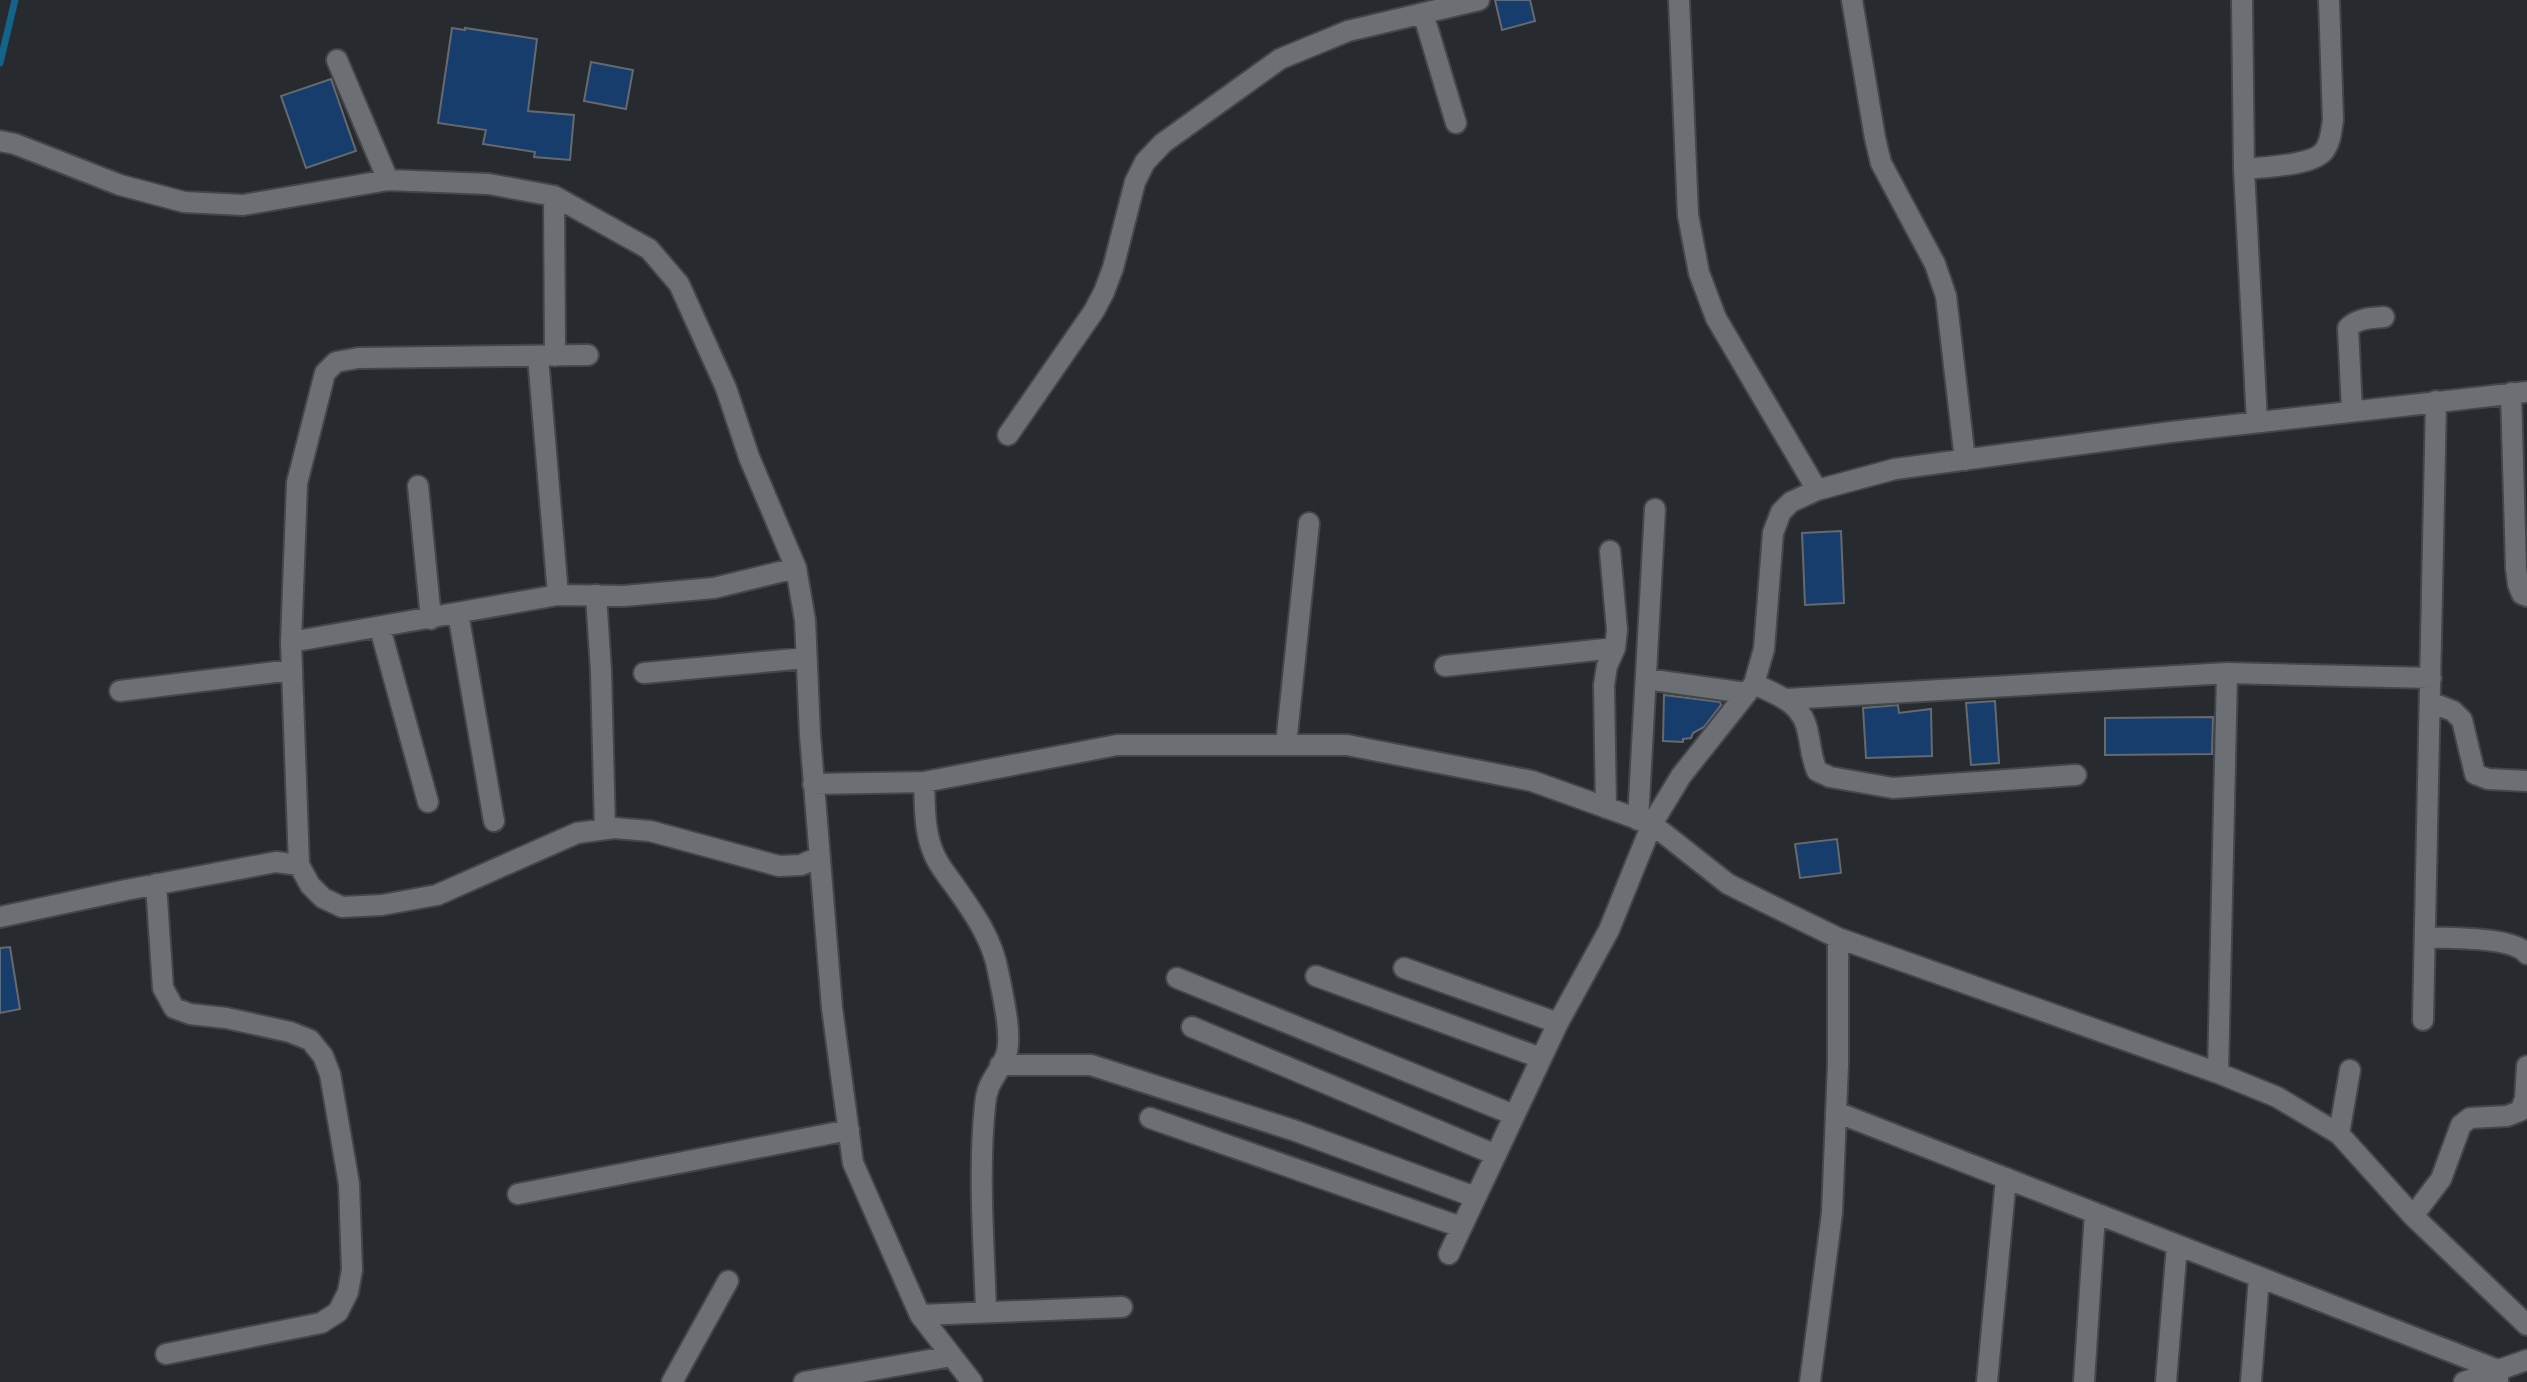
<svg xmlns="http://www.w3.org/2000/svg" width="2527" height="1382" viewBox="0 0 2527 1382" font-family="'Fira Sans',sans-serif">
<rect width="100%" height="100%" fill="#272a2e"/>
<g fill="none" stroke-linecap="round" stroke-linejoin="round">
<path stroke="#146388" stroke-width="7" d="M0,63L15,0"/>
</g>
<path fill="#173d6c" stroke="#66696e" stroke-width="2" d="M1495,0H1530L1535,21L1502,30Z
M452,28L465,30V28L537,39L528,111L574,115L570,160L534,157L535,152L483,144L486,130L438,123Z
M591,62L633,70L626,109L584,101Z
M331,79L356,151L306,168L281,96Z
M1841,531L1844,603L1805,605L1802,533Z
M1664,695L1720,702L1721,705L1704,727L1693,733L1691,738L1683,739V742L1663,741Z
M1995,701L1999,763L1971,765L1966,703Z
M1898,705L1899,713L1931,709L1932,756L1866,758L1863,708Z
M2213,717L2212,754L2105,755V718Z
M1837,839L1841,873L1800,878L1795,844Z
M10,947L20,1009L0,1013V948Z"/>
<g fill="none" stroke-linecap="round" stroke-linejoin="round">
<defs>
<path id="minor" d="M1679,0L1688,215L1699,273L1716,318L1817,490
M1852,0L1875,138L1881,163L1935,264L1946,296L1965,460
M2242,0L2244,169L2257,422
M1423,13L1456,123
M337,60L388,180
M0,141L15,144L120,185L184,202L243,205L388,180L489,184L554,196L649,249L679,284L726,388L749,457L796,568L805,620L810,735L832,1008L853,1163L920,1315L972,1382
M2244,169C2263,167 2312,166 2324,151C2331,142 2331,131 2333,120L2329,0
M554,196L555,356
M538,357L558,595
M2511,393L2516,568L2518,584L2522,594L2527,596
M2352,411L2348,328C2357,318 2372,318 2384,317
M1008,435L1094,311L1104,292L1113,268L1135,182L1145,162L1163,143L1280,59L1348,31L1479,0
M418,486L431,619
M596,595L601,671L605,829
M458,613L494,821
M380,628L428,802
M291,642L558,595L624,596L714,588L796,568
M1445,666L1615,648
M644,673L806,658
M1646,679L1746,693
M1754,684C1778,695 1803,703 1808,733C1811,746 1811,757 1817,771L1830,777L1893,788L2076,775
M120,691L292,670
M1787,699L2227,673L2431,678
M2430,702L2453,711L2462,720L2475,774L2488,779L2527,781
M1286,745L1309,523
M924,782C925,804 924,828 932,849C936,862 946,874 954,885C973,912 992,938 998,971C1002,992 1013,1036 1006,1055C999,1075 987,1080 985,1105C978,1174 984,1243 986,1312
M813,784L924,782L1117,745H1347L1532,781L1652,824L1728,884L1838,938L2218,1073L2277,1097L2339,1134L2413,1216L2527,1325
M1606,808L1604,685L1607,666L1615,648L1617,630L1610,551
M1638,820L1655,509
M299,865L291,642L297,483L325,373L336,362L358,358L588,355
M156,884L163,988L174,1008L190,1014L226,1018L290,1032L310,1040L323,1056L330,1074L349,1184L352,1270L348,1292L338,1312L321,1323L166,1354
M0,917L126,890L276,862L299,865L310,885L323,898L342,907L382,905L437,895L577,833L614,828L650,831L779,866L801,865L819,857
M2425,937C2450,939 2512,936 2527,954
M1404,968L1558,1023
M1316,976L1541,1058
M1177,978L1514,1115
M2423,1020L2436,401
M1192,1027L1496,1155
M1000,1065H1091L1296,1131L1475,1197
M2218,1073L2227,673
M1836,1112L2498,1370V1382
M1150,1118L1461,1227
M2339,1134L2350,1070
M518,1194L849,1130
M2413,1216L2441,1179L2461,1125L2470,1118L2507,1116L2520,1111L2525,1099L2527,1066
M1449,1254L1558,1023L1609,930L1652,824L1681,776L1754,684L1764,649L1773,533L1781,512L1791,502L1817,490L1895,469L2171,432L2527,392
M920,1315L1122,1307
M672,1382L728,1281
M804,1382L952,1356
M1810,1382L1832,1213L1838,1064V938
M1987,1382L2006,1178
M2084,1382L2095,1213
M2166,1382L2177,1245
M2251,1382L2259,1277
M2464,1382L2527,1360"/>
</defs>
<use href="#minor" stroke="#444649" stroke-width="24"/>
<use href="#minor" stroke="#6c7074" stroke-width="20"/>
</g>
</svg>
